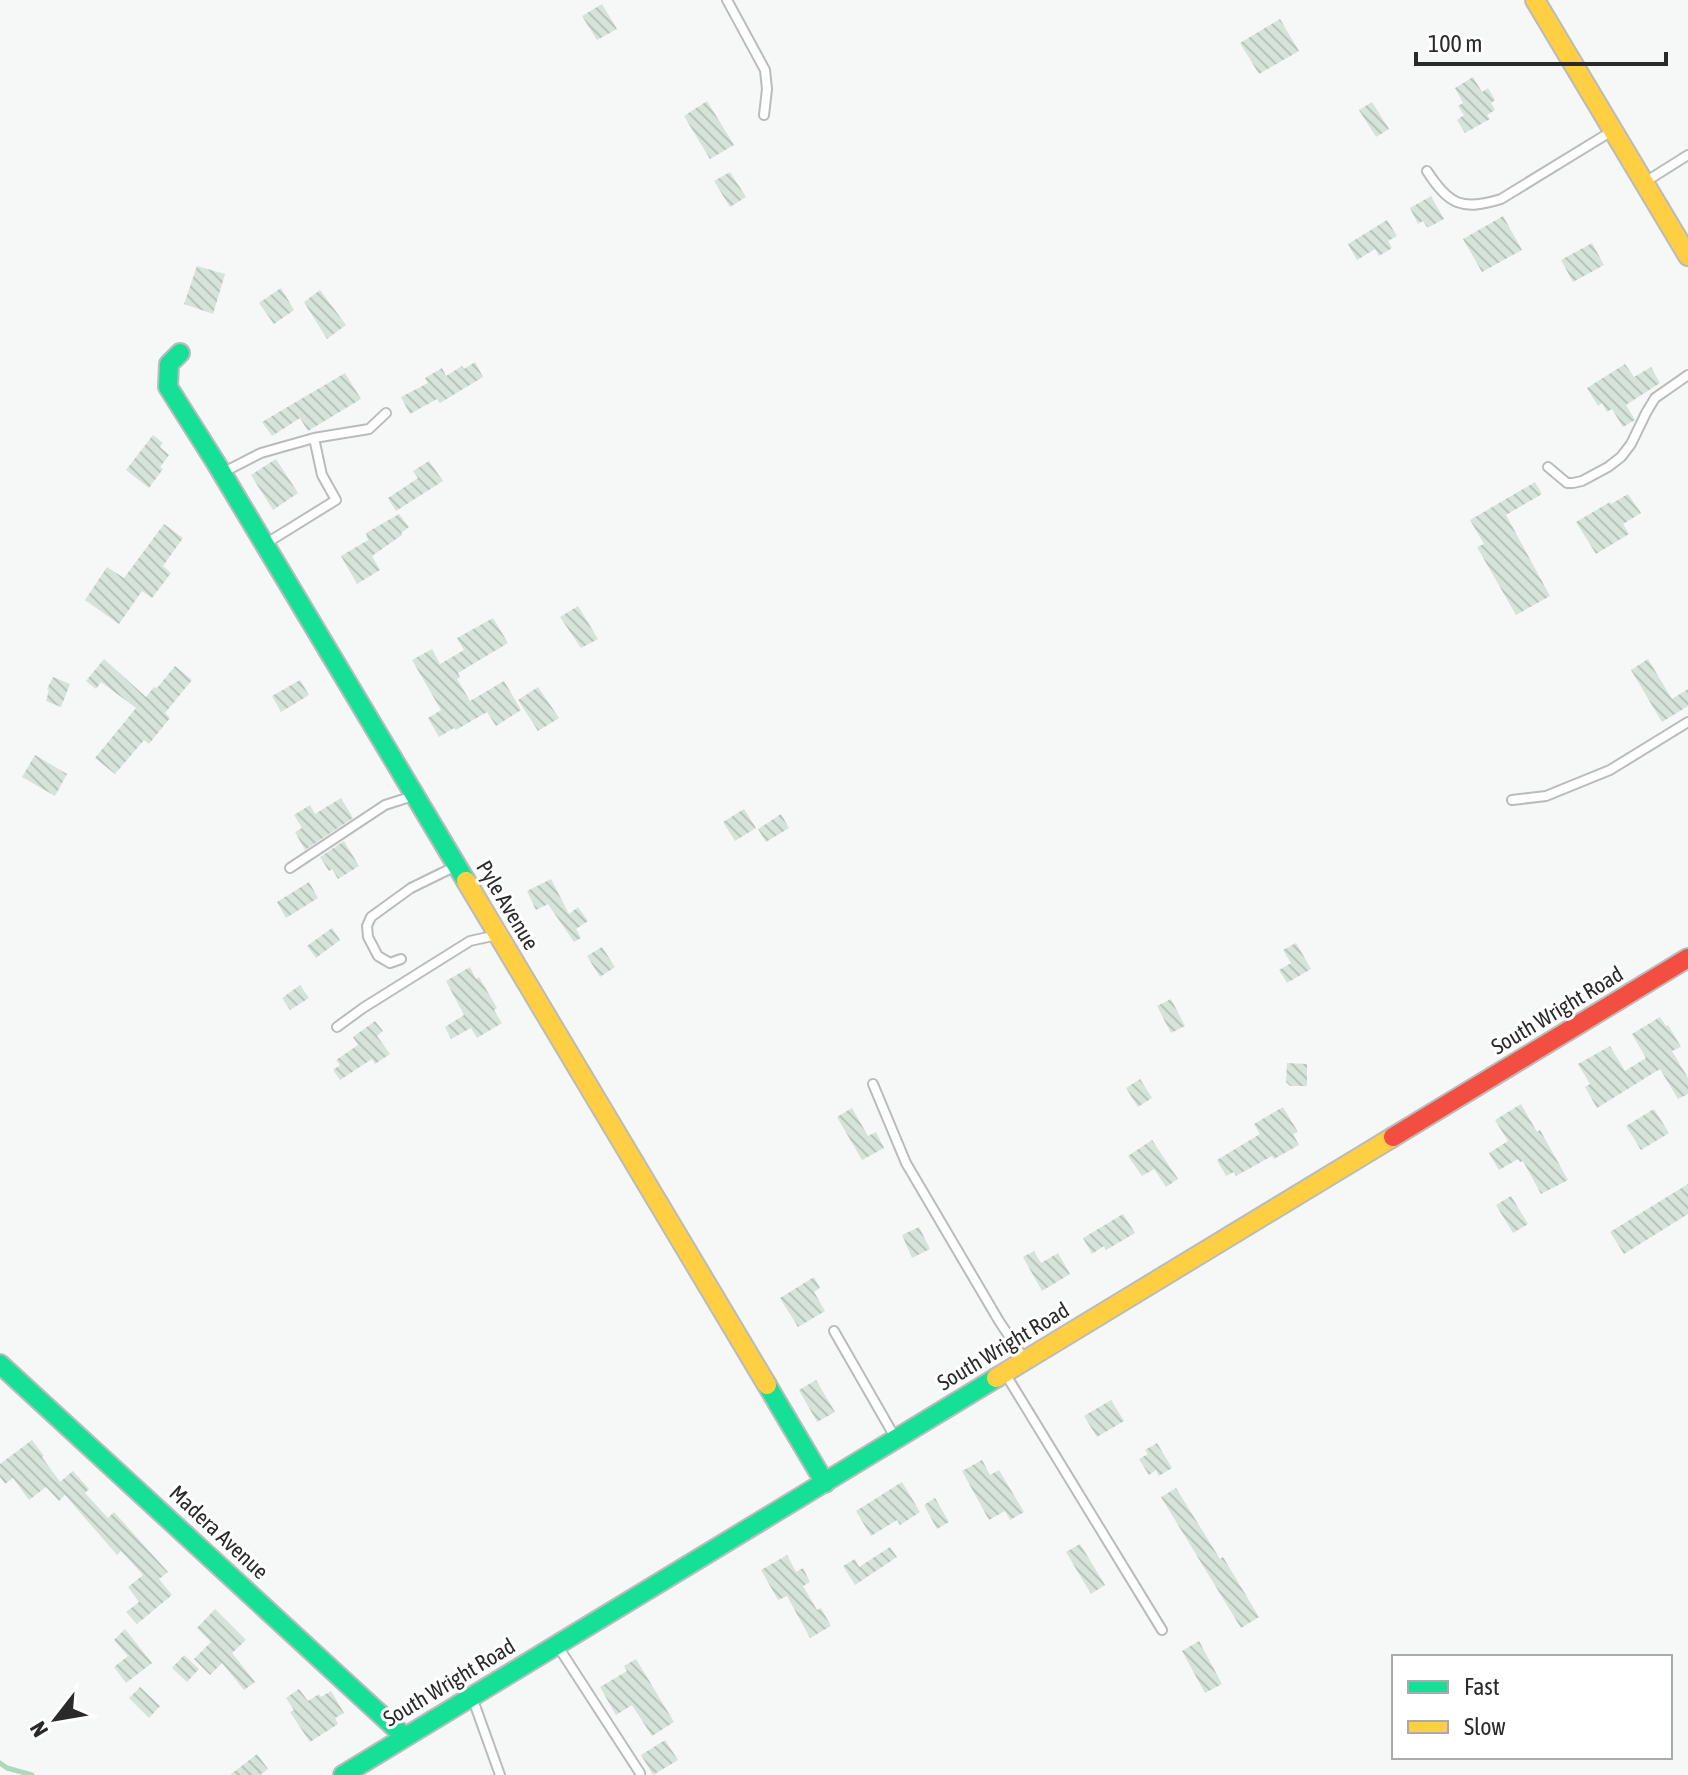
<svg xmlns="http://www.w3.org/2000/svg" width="1688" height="1775" viewBox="0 0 1688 1775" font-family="'Asap Condensed',sans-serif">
<defs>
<pattern id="building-back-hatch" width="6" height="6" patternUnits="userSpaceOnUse" patternTransform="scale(2)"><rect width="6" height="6" fill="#d6e3da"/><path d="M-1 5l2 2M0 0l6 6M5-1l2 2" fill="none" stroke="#b8c3bb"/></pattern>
</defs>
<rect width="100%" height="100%" fill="#f6f8f7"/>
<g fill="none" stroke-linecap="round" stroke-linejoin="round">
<path stroke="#acd8bc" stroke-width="5" d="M0,1763L7,1768L32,1775"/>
</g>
<path fill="url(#building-back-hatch)" d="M602,4L617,29L597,40L582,16Z
M1280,19L1299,51L1259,74L1240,43Z
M1473,77L1482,92L1488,88L1495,100L1491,103L1495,110L1487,115L1490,119L1465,133L1457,120L1464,115L1458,106L1463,103L1455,88Z
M707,101L734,145L710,159L684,116Z
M1372,102L1389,129L1376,137L1359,110Z
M730,172L746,197L730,207L714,181Z
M1431,196L1444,219L1429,227H1427L1423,221L1418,224L1410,208Z
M1503,216L1522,250L1482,272L1463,239Z
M1387,220L1397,236L1388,241L1392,248L1379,256L1375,249L1357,260L1348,244Z
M1592,243L1604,265L1573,282L1561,260Z
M197,266L225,274L213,314L184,304Z
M281,288L294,310L274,324L259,303Z
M320,290L346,325L327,339L304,302Z
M475,362L483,377L440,403L437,399L410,414L401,397L428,383L425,378L442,368L446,376L462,366L464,369Z
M1625,364L1634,377L1651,367L1660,383L1626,405L1635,420L1623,427L1612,409L1607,412L1602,403L1598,406L1587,388Z
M345,373L361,399L308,431L300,418L272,436L262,422Z
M153,435L163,443L160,447L169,455L160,467L163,469L149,488L126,470Z
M276,459L298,493L273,510L251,475Z
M429,461L443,481L396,511L388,498L418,478L413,471Z
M1535,482L1542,494L1506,515L1550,596L1516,615L1477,547L1484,544L1470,520Z
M1628,494L1641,513L1623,524L1629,534L1596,554L1576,522L1610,502L1611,504Z
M399,514L409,527L401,533L402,535L372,556L380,570L357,584L341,556L368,540L366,533Z
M164,524L183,538L163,566L171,573L152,598L142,591L119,624L85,600L107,567L124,578Z
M578,606L598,639L581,648L560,617Z
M493,618L508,643L458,673L460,677L457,679L470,701L504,681L521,710L496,726L487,712L456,730L454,728L439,737L428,718L441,710L412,660L432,649L440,664L464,650L457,638Z
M104,659L146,697L154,687L157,688L175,666L192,680L165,713L170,718L149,744L144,740L115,774L95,758L136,708L101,682L96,689L86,681Z
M1648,659L1672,699L1688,689V706L1662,722L1631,670Z
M53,677L70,684L61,707L46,701L49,690L47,689Z
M300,680L309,695L281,712L272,696Z
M538,687L559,718L538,731L518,700Z
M35,755L67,774L55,796L22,777Z
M341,798L353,818L305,850L295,832L302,828L294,815L310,805L315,814Z
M744,809L756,828L735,841L723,822Z
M781,814L789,828L766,842L758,829Z
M344,841L359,866L338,879L332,869L329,871L320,857Z
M551,879L569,914L578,907L588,921L576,929L581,938L574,942L548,904L536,910L527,891Z
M309,882L318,898L286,918L277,902Z
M332,928L340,940L316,958L307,946Z
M1296,943L1311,969L1287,983L1279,970L1291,963L1283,950Z
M602,947L615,967L600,977L587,956Z
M470,967L476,979L479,977L497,1008L494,1010L502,1023L477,1038L471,1028L451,1039L445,1027L464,1015L446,981Z
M300,985L309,998L290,1010L282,998Z
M1171,999L1185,1026L1171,1033L1157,1006Z
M1660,1017L1666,1026L1668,1025L1681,1047L1672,1051L1688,1078V1094L1678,1099L1660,1069L1597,1108L1585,1087L1590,1084L1578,1064L1610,1046L1625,1071L1646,1058L1632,1034Z
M375,1021L383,1031L377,1036L390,1054L375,1064L372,1059L340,1080L333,1070L340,1065L336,1060L358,1045L353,1037Z
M1287,1063L1307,1064V1086H1290L1286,1082Z
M1140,1079L1152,1098L1138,1107L1126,1088Z
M1521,1104L1537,1132L1540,1130L1568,1180L1541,1194L1523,1161L1520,1162L1518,1159L1499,1170L1489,1153L1508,1141L1495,1120Z
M1283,1107L1298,1132L1293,1134L1299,1145L1274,1159L1272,1156L1236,1176L1234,1172L1226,1176L1217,1160L1260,1134L1254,1124Z
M852,1108L868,1136L876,1132L884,1148L862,1160L837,1117Z
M1654,1109L1669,1133L1641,1150L1626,1126Z
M1152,1140L1178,1179L1166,1187L1154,1169L1142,1176L1128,1156Z
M1688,1184V1214L1624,1254L1610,1232Z
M1511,1196L1528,1224L1513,1233L1496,1205Z
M1123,1214L1135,1233L1106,1250L1104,1246L1092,1254L1083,1238Z
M919,1227L930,1249L912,1258L902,1235Z
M1034,1251L1041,1263L1058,1253L1070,1274L1042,1291L1023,1257Z
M814,1277L820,1288L814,1292L825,1311L798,1327L780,1298Z
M816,1380L835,1412L817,1422L799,1390Z
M1111,1400L1124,1421L1097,1437L1084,1416Z
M32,1440L44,1456L42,1457L60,1482L73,1471L89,1489L85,1493L108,1518L114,1512L168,1572L159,1579L172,1595L137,1624L126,1612L139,1602L128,1587L143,1575L121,1551L117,1555L65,1495L59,1501L46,1487L29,1500L13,1478L5,1484L0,1477V1464Z
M1157,1443L1172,1468L1159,1476L1156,1470L1149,1475L1139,1459L1148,1454L1145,1450Z
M982,1460L990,1475L999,1470L1024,1512L1010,1520L1005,1511L989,1520L962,1471Z
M902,1482L920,1512L900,1525L897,1520L871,1536L856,1511Z
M1176,1488L1220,1559L1223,1557L1259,1617L1241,1628L1161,1497Z
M935,1498L949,1522L937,1529L924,1505Z
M1080,1544L1105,1585L1091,1594L1066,1552Z
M890,1547L897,1557L855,1585L843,1566L855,1559L859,1567Z
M787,1555L796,1572L803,1568L810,1582L803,1586L817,1610L821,1608L831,1626L810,1638L787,1596L778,1600L761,1570Z
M215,1609L246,1640L232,1653L255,1682L244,1690L222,1663L210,1675L194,1659L211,1642L197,1628Z
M125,1629L152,1663L126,1683L114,1667L128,1656L114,1640Z
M1199,1641L1222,1684L1205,1693L1182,1651Z
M184,1655L199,1669L187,1682L172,1668Z
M636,1659L674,1722L652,1736L632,1705L616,1715L600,1687L627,1671L624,1666Z
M140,1687L160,1706L149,1718L129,1698Z
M299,1689L308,1701L319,1694L321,1697L331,1691L344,1713L335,1718L338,1724L310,1742L290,1712L294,1710L286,1698Z
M665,1740L678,1760L653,1775L641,1755Z
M257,1754L268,1769L260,1775H230Z"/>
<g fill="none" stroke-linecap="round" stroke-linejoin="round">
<defs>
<path id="lane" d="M727,0L765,70L767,89L764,115
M1427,171C1449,205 1462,211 1501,199L1612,131
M1645,182L1688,155
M1548,467L1567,483H1573L1582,481L1608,467L1621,457L1631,444L1646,413L1655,398L1688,375
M222,473L261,453L314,438
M265,544L336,500L322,475L314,438L369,429L386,413
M1512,800L1546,796L1610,770L1688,722
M290,868L385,805L413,796
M401,959L390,963L378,956L368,937L367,926L371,917L411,888L456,866
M337,1027L363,1008L470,941L497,935
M873,1084L906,1163L999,1321L1025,1360
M834,1331L896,1439
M1006,1375L1162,1630
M557,1645L640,1773
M472,1697L500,1775"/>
<path id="fast" d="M180,353L169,364L168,387L216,463L466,881
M0,1364L405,1737
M767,1385L825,1483
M343,1775L996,1378"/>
<path id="slow" d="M1535,0L1688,256
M466,881L767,1385
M996,1378L1393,1137"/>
<path id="jam" d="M1393,1137L1688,958"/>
</defs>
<use href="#lane" stroke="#babcbb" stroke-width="12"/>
<use href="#fast" stroke="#babcbb" stroke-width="22"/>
<use href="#slow" stroke="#babcbb" stroke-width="22"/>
<use href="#jam" stroke="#babcbb" stroke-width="22"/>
<use href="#lane" stroke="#fefefe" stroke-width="8"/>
<use href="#fast" stroke="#16e098" stroke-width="18"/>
<use href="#slow" stroke="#ffcf43" stroke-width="18"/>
<use href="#jam" stroke="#f24e42" stroke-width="18"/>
</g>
<g text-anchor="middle" stroke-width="6" stroke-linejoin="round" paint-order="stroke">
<g font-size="22" fill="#292a29" stroke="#fff">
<text transform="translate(508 905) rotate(59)" y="8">Pyle Avenue</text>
<text transform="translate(1557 1010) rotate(-31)" y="8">South Wright Road</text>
<text transform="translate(1003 1346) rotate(-31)" y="8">South Wright Road</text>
<text transform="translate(219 1532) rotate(43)" y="8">Madera Avenue</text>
<text transform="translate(449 1682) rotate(-31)" y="8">South Wright Road</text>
</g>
</g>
<rect x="1392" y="1655" width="280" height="104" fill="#ffffff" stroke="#a9aaa9" stroke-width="2"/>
<rect x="1408" y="1681" width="40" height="12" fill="#16e098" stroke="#a9aaa9" stroke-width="2"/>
<text x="1464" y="1695" font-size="24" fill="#292a29">Fast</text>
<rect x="1408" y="1721" width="40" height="12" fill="#ffcf43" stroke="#a9aaa9" stroke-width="2"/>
<text x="1464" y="1735" font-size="24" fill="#292a29">Slow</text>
<g transform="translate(56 1719) rotate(239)" stroke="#ffffff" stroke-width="6" paint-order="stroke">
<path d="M0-6L14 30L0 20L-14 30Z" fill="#292a29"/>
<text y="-12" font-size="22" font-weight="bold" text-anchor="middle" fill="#292a29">N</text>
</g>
<path d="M1416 52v12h250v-12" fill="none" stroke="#292a29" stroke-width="4"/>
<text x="1428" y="52" font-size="24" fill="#292a29" stroke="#ffffff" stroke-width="6" paint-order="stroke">100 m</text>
</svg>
